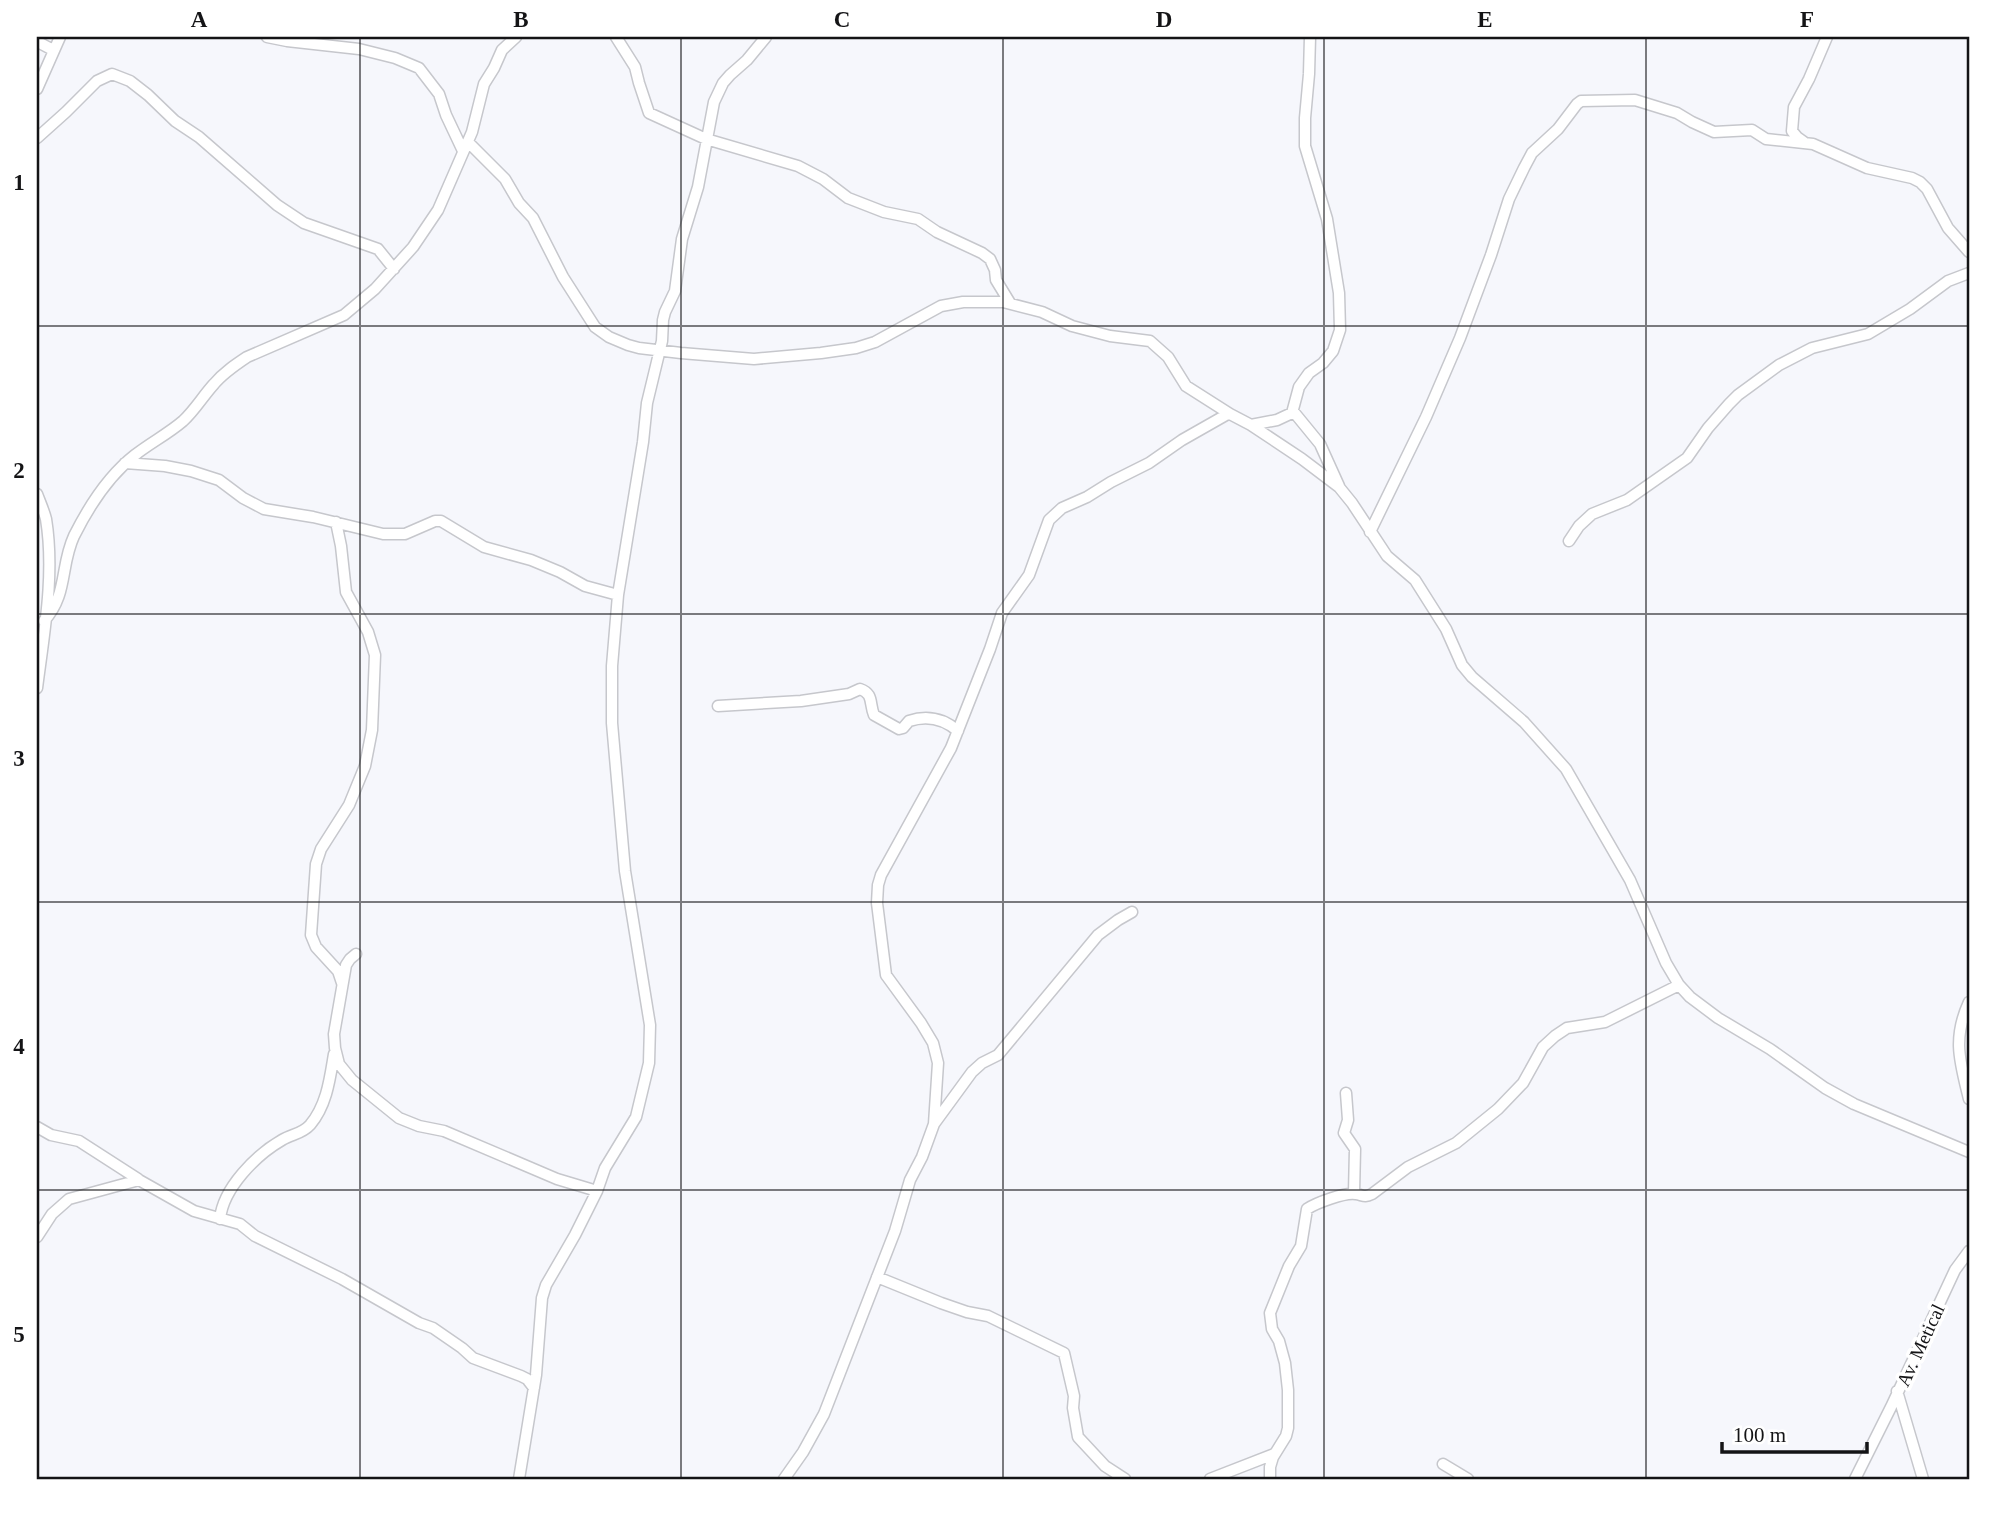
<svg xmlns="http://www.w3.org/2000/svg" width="2006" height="1516" viewBox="0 0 2006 1516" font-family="Georgia,serif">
<rect width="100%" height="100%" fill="#f6f7fc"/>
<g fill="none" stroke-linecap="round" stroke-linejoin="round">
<defs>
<path id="minor" d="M267,37L287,41L359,49L395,58L419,68L439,94L446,115L463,151
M616,37L635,67L639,83L649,113L706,139L798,166L823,179L848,198L884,212L918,219L937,232L982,253L990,259L995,270L996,280L1010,303
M38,42L53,50
M37,89L60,37
M37,138L66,112L97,81L112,74L130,81L148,95L175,121L199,137L277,205L304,223L378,249L394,269
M468,142L505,179L519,203L533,218L563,277L595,327L609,337L628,345L639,348L681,353L754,359L821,353L856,348L875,342L941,306L963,302H1003L1042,312L1072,326L1110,336L1150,341L1168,357L1186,386L1230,414
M1804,142L1797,137L1792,131L1794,107L1809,79L1827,37
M1293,411L1320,444L1339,486
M1251,425L1277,420L1292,413L1299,387L1309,373L1323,363L1333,351L1340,330L1339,293L1327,219L1305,146V118L1309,74L1310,37
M125,463L165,466L191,471L219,480L243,498L264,509L313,517L383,534H405L435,521H441L484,547L531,560L560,572L585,586L618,595
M37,494C40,502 44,511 46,519C55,574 44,633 37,688
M336,522L341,546L346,592L368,632L375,655L372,730L365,766L349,805L321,849L316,864L311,935L316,947L338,971L342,983
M1370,532L1426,417L1460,338L1491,255L1509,199L1524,168L1532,153L1558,129L1577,104L1581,101L1635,100L1677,113L1692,122L1714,132L1752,130L1766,139L1813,144L1867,168L1912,178L1920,182L1927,189L1948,228L1969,252
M1569,541L1579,526L1592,514L1627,500L1687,458L1708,428L1729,404L1738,395L1779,365L1812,348L1868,334L1910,309L1948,281L1969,273
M44,621C68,595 60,566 74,536C89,506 108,476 135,455C150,443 168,434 183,421C195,410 203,396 214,384C223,373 235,365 247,357L344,315L375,289L413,247L438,210L472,132L484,84L494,68L502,50L516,37
M718,706L801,701L849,694L860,689C874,694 869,703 874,715L899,729L903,728L909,721C927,715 944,719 958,731
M356,954L350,959L346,965L334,1034L335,1048L339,1064L352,1080L399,1118L419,1126L444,1131L557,1179L597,1191
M1969,1002C1952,1039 1960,1062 1969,1099
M1346,1093L1348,1120L1344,1133L1355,1149L1354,1193
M934,1124L972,1072L982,1063L998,1055L1098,935L1118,920L1132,912
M37,1127L51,1135L79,1141L138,1179
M220,1219C223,1188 256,1155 282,1140C292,1134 302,1134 310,1125C327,1105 330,1078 334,1054
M37,1237L52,1214L69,1199L139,1180L194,1211L240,1224L255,1236L342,1279L419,1323L433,1328L462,1348L473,1358L521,1376L527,1379L534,1388
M877,1277L941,1303L967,1312L988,1316L1064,1353L1074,1396L1073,1408L1078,1437L1105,1466L1125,1479
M1897,1391L1923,1479
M1443,1464L1468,1479
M519,1479L536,1375L542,1298L546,1285L575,1235L597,1191L605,1168L636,1117L649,1063L650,1025L625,871L612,723V666L618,595L643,442L647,403L662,341L663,320L665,312L675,291L682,239L698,187L714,102L723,83L730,75L747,60L766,37
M784,1479L803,1452L824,1414L895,1231L910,1180L922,1157L934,1124L938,1063L933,1043L921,1023L886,975L877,903L878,885L881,875L951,748L990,649L1002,613L1029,575L1049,520L1062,508L1087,497L1111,482L1149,463L1182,440L1226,415L1230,414L1251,425L1302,459L1339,487L1352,503L1387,556L1415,580L1446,629L1462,665L1472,677L1524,722L1566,769L1630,880L1666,963L1679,985L1690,997L1718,1018L1770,1049L1825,1088L1854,1104L1969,1152
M1210,1479L1274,1454
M1270,1479V1467L1273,1457L1286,1436L1288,1428V1390L1285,1363L1279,1341L1272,1329L1270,1313L1289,1266L1301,1246L1307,1209C1316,1203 1345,1192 1356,1194C1363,1195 1364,1198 1372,1194L1408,1167L1456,1143L1498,1109L1523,1083L1543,1047L1555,1036L1567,1028L1605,1022L1679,985
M1855,1479L1891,1407L1955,1270L1969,1251"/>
</defs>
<use href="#minor" stroke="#c6c7cc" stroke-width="13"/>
<use href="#minor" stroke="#fff" stroke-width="10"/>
</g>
<path fill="none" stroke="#141416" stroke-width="2" stroke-opacity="0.55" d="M360,37V1479M681,37V1479M1003,37V1479M1324,37V1479M1646,37V1479M37,326H1969M37,614H1969M37,902H1969M37,1190H1969"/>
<g text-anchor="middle" stroke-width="7" stroke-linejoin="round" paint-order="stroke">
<g font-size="19" fill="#141416" stroke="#fff">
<text transform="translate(1920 1345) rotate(-65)" y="7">Av. Metical</text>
</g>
</g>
<rect width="2006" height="1516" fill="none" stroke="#ffffff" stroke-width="77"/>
<path d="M1722 1442v10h145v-10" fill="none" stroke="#141416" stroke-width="3.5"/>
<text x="1733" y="1442" font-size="21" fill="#141416" stroke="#ffffff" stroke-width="5" paint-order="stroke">100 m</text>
<rect x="38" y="38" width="1930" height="1440" fill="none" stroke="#141416" stroke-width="2.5"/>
<g font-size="23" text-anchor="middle" font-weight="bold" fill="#141416">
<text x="199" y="27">A</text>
<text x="521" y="27">B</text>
<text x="842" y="27">C</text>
<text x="1164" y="27">D</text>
<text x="1485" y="27">E</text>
<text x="1807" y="27">F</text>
<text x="19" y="190">1</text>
<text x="19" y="478">2</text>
<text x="19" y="766">3</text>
<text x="19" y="1054">4</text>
<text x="19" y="1342">5</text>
</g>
</svg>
